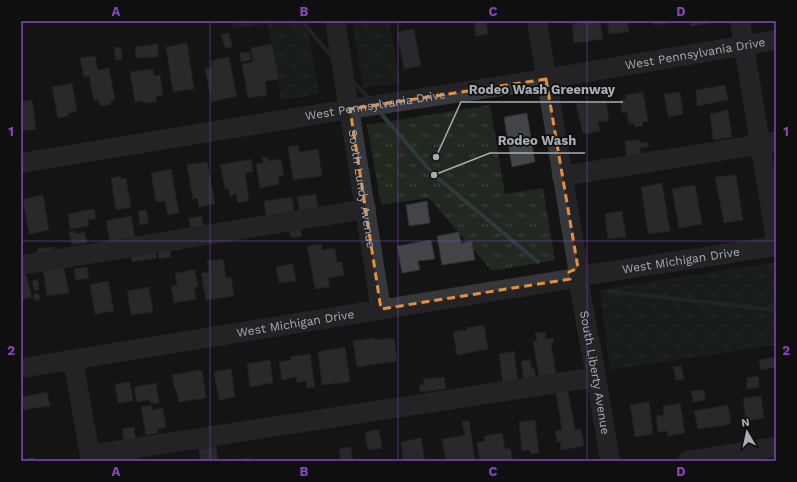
<svg xmlns="http://www.w3.org/2000/svg" width="797" height="482" viewBox="0 0 797 482" font-family="'Work Sans',sans-serif">
<defs>
<pattern id="park-tufts" width="24" height="20" patternUnits="userSpaceOnUse"><rect width="24" height="20" fill="#212820"/><path d="M3 7l-1-3M5 7V3M7 7l1-3M15 17l-1-3M17 17v-4M19 17l1-3" fill="none" stroke="#3e443e"/></pattern>
</defs>
<rect width="100%" height="100%" fill="#141415"/>
<path fill="url(#park-tufts)" d="M230,21H306L319,94L281,100L267,24L232,29Z
M352,21H389L400,83L363,88Z
M490,105L505,194L543,188L555,260L492,271L429,198L381,205L367,125Z
M776,262V345L610,370L600,290Z"/>
<g fill="none" stroke-linecap="round" stroke-linejoin="round">
<path stroke="#2e393d" stroke-width="4" d="M302,21L333,58
M352,80L370,100
M378,110L434,175L538,262
M608,291L776,310"/>
</g>
<path fill="#434448" stroke="#2e2f31" d="M474,21H486L488,34L476,36Z
M587,21H600L603,39L574,43L572,24Z
M607,21H627L629,32L609,34Z
M654,21H667V23L654,25Z
M690,21H714V22L691,26Z
M414,29L421,66L404,69L397,32Z
M229,33L232,47L225,48L221,34Z
M187,43L194,89L173,92L166,47Z
M158,44V57L136,58L135,47Z
M272,44L279,79L265,81L267,95L248,98L242,64L253,62L251,48Z
M121,47L122,59L116,60L114,48Z
M250,52L251,60L241,62L240,53Z
M95,56L98,70L109,68L115,100L111,101V104L100,106L99,100L94,101L89,76L84,77L80,58Z
M229,57L237,96L212,102L205,69L212,67L211,61Z
M153,69L154,76L160,75L163,95L156,96L157,102L144,103L143,100L135,102L130,72Z
M72,83L77,111L68,113L69,116L58,118L52,87Z
M725,85L728,100L697,106L696,90Z
M643,92L648,121L643,122L642,126L635,127L634,123L629,124L627,112L622,113L620,100L626,99L625,95Z
M680,92L683,114L668,117L664,94Z
M32,100L36,129L21,131V102Z
M606,101L609,121L598,122L600,131L583,134L576,104Z
M728,110L732,137L713,140L710,114Z
M527,113L535,162L512,167L504,117Z
M640,140V143L648,142V147L640,148L641,158L627,159L625,141Z
M298,145L299,152L318,149L322,176L293,180L288,147Z
M262,157H268L269,161L281,159L284,176L278,177L279,184L260,188L256,164L263,163Z
M251,159L253,172L245,173L249,201L238,203L236,194L230,196L229,189H225L220,165Z
M207,162L215,204L199,207L197,198L193,199L187,165Z
M171,169L179,213L168,215L165,201L156,202L151,173Z
M736,175L743,220L724,223L715,177Z
M120,176L121,179L126,178L131,207L116,210L111,178Z
M662,183L670,231L648,234L641,187Z
M695,185L702,224L679,228L672,189Z
M316,194L319,211L300,214L297,197Z
M43,195L49,230L29,234L23,199Z
M292,197L295,216L267,221L264,201Z
M427,201L430,223L409,226L406,205Z
M94,209L96,219L88,220L89,226L70,229L68,214Z
M146,210L149,223L140,225L138,211Z
M622,211L626,237L608,239L605,214Z
M131,216L135,238L110,243L106,221Z
M202,216L204,229L191,232L189,218Z
M300,229L302,236L291,238L289,231Z
M75,231L76,234L85,232L87,243L72,245L69,232Z
M459,232L461,243L472,241L475,260L442,265L437,236Z
M431,240L435,259L418,261L420,270L402,273L397,246Z
M321,244L322,250L335,248L337,262H342L344,275L328,278L330,287L315,289L307,246Z
M180,245L181,249L170,251L171,257L159,259L158,248Z
M54,247L55,254L38,256L37,249Z
M155,250L157,258L132,262L130,251Z
M223,259L226,278L231,277L234,296L206,300L201,273L209,272L207,261Z
M293,264L296,281L279,283L276,267Z
M64,267L69,293L47,296L43,271Z
M87,267L89,278L76,280L74,269Z
M24,268L32,297L21,300V269Z
M195,270L198,287H194L196,299L174,303L171,286L177,285L175,273Z
M38,280L39,290L34,291L32,281Z
M108,281L114,311L95,314L90,285Z
M149,287L153,312L131,315L127,291Z
M35,293L41,296L38,301L33,298Z
M484,325L488,349L457,355L453,332L467,330L466,328Z
M545,332L546,339L553,338L554,343H551L556,375L539,377L533,341H537L535,333Z
M374,338V340L394,338L397,361L357,367L353,341Z
M345,347L350,382L322,385L318,352Z
M514,351L518,382L503,385L499,354Z
M310,354L315,387L307,388L306,381L297,383L296,377L282,380L279,362L291,360L290,357Z
M776,357V367L761,370L759,360Z
M270,360L273,383L250,387L247,364Z
M530,360L532,369L534,368L536,378L524,381L521,361Z
M681,366L684,379L676,380L673,367Z
M231,369L235,397L219,400L214,372Z
M202,370L206,398L179,402L176,389L175,390L172,375Z
M758,376L759,387L747,389V378Z
M444,377L446,389L420,392L419,385L424,384L423,379Z
M130,382L133,401L118,403L115,384Z
M156,383L159,403L151,404L150,400L137,402L134,387Z
M704,390L705,400L693,402L691,391Z
M568,391L575,430L581,429L584,446L561,450L560,441L557,442L555,431L562,430L556,393Z
M47,392L50,406L21,410V397Z
M761,396L764,418L746,421L743,398Z
M649,402L653,434L635,437L630,405Z
M680,403L685,433L668,436L667,431L658,432L656,416L664,415L663,406Z
M151,405L152,410L163,408L166,427L157,429L158,433L146,435L141,407Z
M728,405L731,424L698,429L694,411Z
M535,420L539,453L531,454L530,450L522,451L519,422Z
M462,421H469L475,461H446L442,439L465,435Z
M134,427L136,441L124,443L122,429Z
M379,430L382,448L368,450L365,432Z
M502,433L505,449L510,448L513,460L480,461L477,443L485,441L484,436Z
M421,438L425,461H403L401,442Z
M216,446L218,461H201L199,449Z
M351,447L353,460L360,459V461H341L339,449Z
M34,457L35,461H23V460Z
M137,458L138,461H122Z
M249,458V461H231Z"/>
<g fill="none" stroke-linecap="round" stroke-linejoin="round">
<g stroke="#35373a" stroke-width="20">
<path id="s1" d="M335,21L381,309"/>
<path d="M537,21L578,268"/>
<path d="M740,21L776,240"/>
<path id="s2" d="M21,163L350,109L546,79L776,40"/>
<path d="M562,176L776,142"/>
<path d="M21,265L366,209"/>
<path id="s3" d="M586,275L776,246"/>
<path id="s4" d="M579,284L596,377L610,461"/>
<path d="M73,360L91,461"/>
<path id="s5" d="M21,368L570,279"/>
<path d="M90,455L596,377"/>
<path d="M688,461L776,447"/>
</g>
</g>
<path d="M0 0H797V482H0ZM546,79L578,268L569,272L570,279L381,309L350,109Z" fill="#141415" fill-opacity=".55" fill-rule="evenodd"/>
<path fill="none" stroke="#e29040" stroke-width="3" stroke-dasharray="8 5" stroke-linejoin="round" d="M546,79L578,268L569,272L570,279L381,309L350,109Z"/>
<path fill="none" stroke="#8446bd" stroke-width="1" stroke-opacity="0.55" d="M210,21V461M398,21V461M587,21V461M21,241H776"/>
<g text-anchor="middle" stroke-width="3.5" stroke-linejoin="round" paint-order="stroke">
<g font-size="12" fill="#a7adb5" stroke="#0f0f10">
<text dy="4" stroke="none"><textPath href="#s2" startOffset="683">West Pennsylvania Drive</textPath></text>
<text dy="4" stroke="none"><textPath href="#s2" startOffset="359">West Pennsylvania Drive</textPath></text>
<text dy="4" stroke="none"><textPath href="#s1" startOffset="170">South Lundy Avenue</textPath></text>
<text dy="4" stroke="none"><textPath href="#s3" startOffset="96">West Michigan Drive</textPath></text>
<text dy="4" stroke="none"><textPath href="#s5" startOffset="278">West Michigan Drive</textPath></text>
<text dy="4" stroke="none"><textPath href="#s4" startOffset="90">South Liberty Avenue</textPath></text>
</g>
</g>
<path fill="none" stroke="#a7adb5" stroke-width="1.5" d="M436 157L461 102H623M434 175L490 153H585"/>
<g fill="#a7adb5" stroke="#0f0f10" stroke-width="1.5">
<circle cx="436" cy="157" r="4"/>
<circle cx="434" cy="175" r="4"/>
</g>
<g font-size="13" text-anchor="middle" font-weight="bold" fill="#a7adb5" stroke="#0f0f10" stroke-width="3.5" stroke-linejoin="round" paint-order="stroke">
<text x="542" y="94">Rodeo Wash Greenway</text>
<text x="537" y="145">Rodeo Wash</text>
</g>
<rect width="797" height="482" fill="none" stroke="#0f0f10" stroke-width="44"/>
<g transform="translate(747 432) rotate(351)" stroke="#0f0f10" stroke-width="3" paint-order="stroke">
<path d="M0-3L7 15L0 10L-7 15Z" fill="#a7adb5"/>
<text y="-6" font-size="11" font-weight="bold" text-anchor="middle" fill="#a7adb5">N</text>
</g>
<rect x="22" y="22" width="753" height="438" fill="none" stroke="#8446bd" stroke-width="1.5"/>
<g font-size="13" text-anchor="middle" font-weight="bold" fill="#8446bd">
<text x="116" y="16">A</text>
<text x="304" y="16">B</text>
<text x="493" y="16">C</text>
<text x="681" y="16">D</text>
<text x="11" y="136">1</text>
<text x="786" y="136">1</text>
<text x="11" y="355">2</text>
<text x="786" y="355">2</text>
<text x="116" y="476">A</text>
<text x="304" y="476">B</text>
<text x="493" y="476">C</text>
<text x="681" y="476">D</text>
</g>
</svg>
